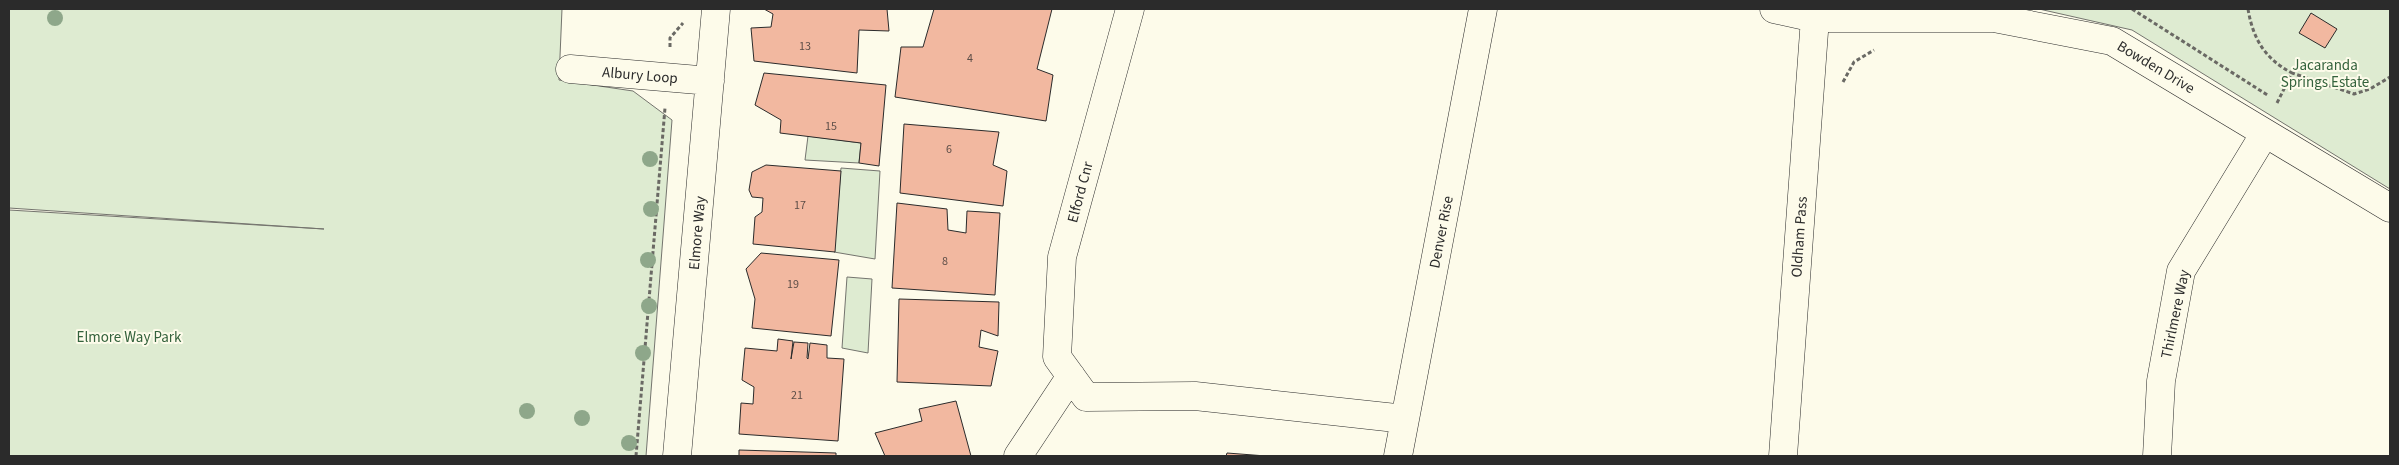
<svg xmlns="http://www.w3.org/2000/svg" width="2399" height="465" viewBox="0 0 2399 465" font-family="'Source Sans 3',sans-serif">
<rect width="100%" height="100%" fill="#fdfbea"/>
<path fill="#deebd1" stroke="#74746e" d="M9,9H562L559,80L633,91L672,120L646,456H9V210L324,229L9,208Z
M2039,9H2390V189L2132,30Z
M808,136L861,143L859,163L805,160Z
M841,168L880,171L875,259L834,252Z
M847,277L872,279L868,353L842,348Z"/>
<path fill="#f2b8a0" stroke="#2b2b2b" d="M887,9L889,31L859,30L857,73L754,61L751,28L771,27L773,14L764,9Z
M934,9H1052L1037,69L1053,75L1046,121L895,97L901,47H923Z
M2311,13L2337,29L2325,48L2299,33Z
M764,73L886,85L879,166L859,163L861,143L780,133L781,120L755,105Z
M904,124L999,132L993,165L1007,171L1003,206L900,193Z
M766,165L841,171L835,252L753,244L755,217L762,212L763,198L752,197L749,190L752,172Z
M897,203L947,209L948,230L966,233L967,211L1000,213L995,295L892,288Z
M761,253L839,260L831,336L752,328L755,299L746,269Z
M899,299L999,302L998,336L981,330L979,347L998,351L991,386L897,382Z
M778,339L793,341L791,359L794,342L808,343L807,358L808,359L810,343L827,345V358L844,359L838,441L739,434L741,403L753,404L754,387L742,380L745,348L777,351Z
M956,401L971,456H885L875,433L922,421L919,409Z
M739,450L836,453V456H739Z
M1227,453L1266,456H1226Z"/>
<g fill="none" stroke-linecap="round" stroke-linejoin="round">
<defs>
<path id="minor" d="M1130,9L1062,257L1057,357L1086,397L1195,396L1405,419
M1774,9L1815,18H1994L2112,41L2390,208
M570,69L710,81
M677,456L716,9
M1018,456L1071,376
M1398,456L1483,9
M1783,456L1815,18
M2157,456L2161,381L2181,271L2265,133"/>
</defs>
<use href="#minor" stroke="#2b2b2b" stroke-width="29"/>
<path stroke="#6a6964" stroke-width="3" stroke-dasharray="4 2.5" stroke-linecap="butt" d="M2132,9L2269,96
M2248,9C2253,39 2265,59 2292,73
M670,47V38L683,23
M1843,82L1854,62L1874,50
M2277,103L2292,73L2354,94L2370,89L2390,77
M636,456L665,108"/>
<use href="#minor" stroke="#fdfbea" stroke-width="28"/>
</g>
<g fill="#8ea78a">
<circle cx="55" cy="18" r="8"/>
<circle cx="650" cy="159" r="8"/>
<circle cx="651" cy="209" r="8"/>
<circle cx="648" cy="260" r="8"/>
<circle cx="649" cy="306" r="8"/>
<circle cx="643" cy="353" r="8"/>
<circle cx="527" cy="411" r="8"/>
<circle cx="582" cy="418" r="8"/>
<circle cx="629" cy="443" r="8"/>
</g>
<g text-anchor="middle" stroke-width="4" stroke-linejoin="round" paint-order="stroke">
<g font-size="12" fill="#5d4e48">
<text x="805" y="50">13</text>
<text x="970" y="62">4</text>
<text x="831" y="130">15</text>
<text x="949" y="153">6</text>
<text x="800" y="209">17</text>
<text x="945" y="265">8</text>
<text x="793" y="288">19</text>
<text x="797" y="399">21</text>
</g>
<g font-size="15" fill="#34623c" stroke="#fdfbea">
<text x="2325" y="70">Jacaranda<tspan x="2325" dy="17">Springs Estate</tspan></text>
<text x="129" y="342">Elmore Way Park</text>
</g>
<g font-size="15" fill="#2b2b2b" stroke="#fdfbea">
<text transform="translate(2156 67) rotate(31)" y="5">Bowden Drive</text>
<text transform="translate(640 75) rotate(5)" y="5">Albury Loop</text>
<text transform="translate(1080 192) rotate(-75)" y="5">Elford Cnr</text>
<text transform="translate(1441 232) rotate(-79)" y="5">Denver Rise</text>
<text transform="translate(697 233) rotate(-85)" y="5">Elmore Way</text>
<text transform="translate(1799 237) rotate(-86)" y="5">Oldham Pass</text>
<text transform="translate(2175 314) rotate(-78)" y="5">Thirlmere Way</text>
</g>
</g>
<rect width="2399" height="465" fill="none" stroke="#2b2b2b" stroke-width="20"/>
</svg>
